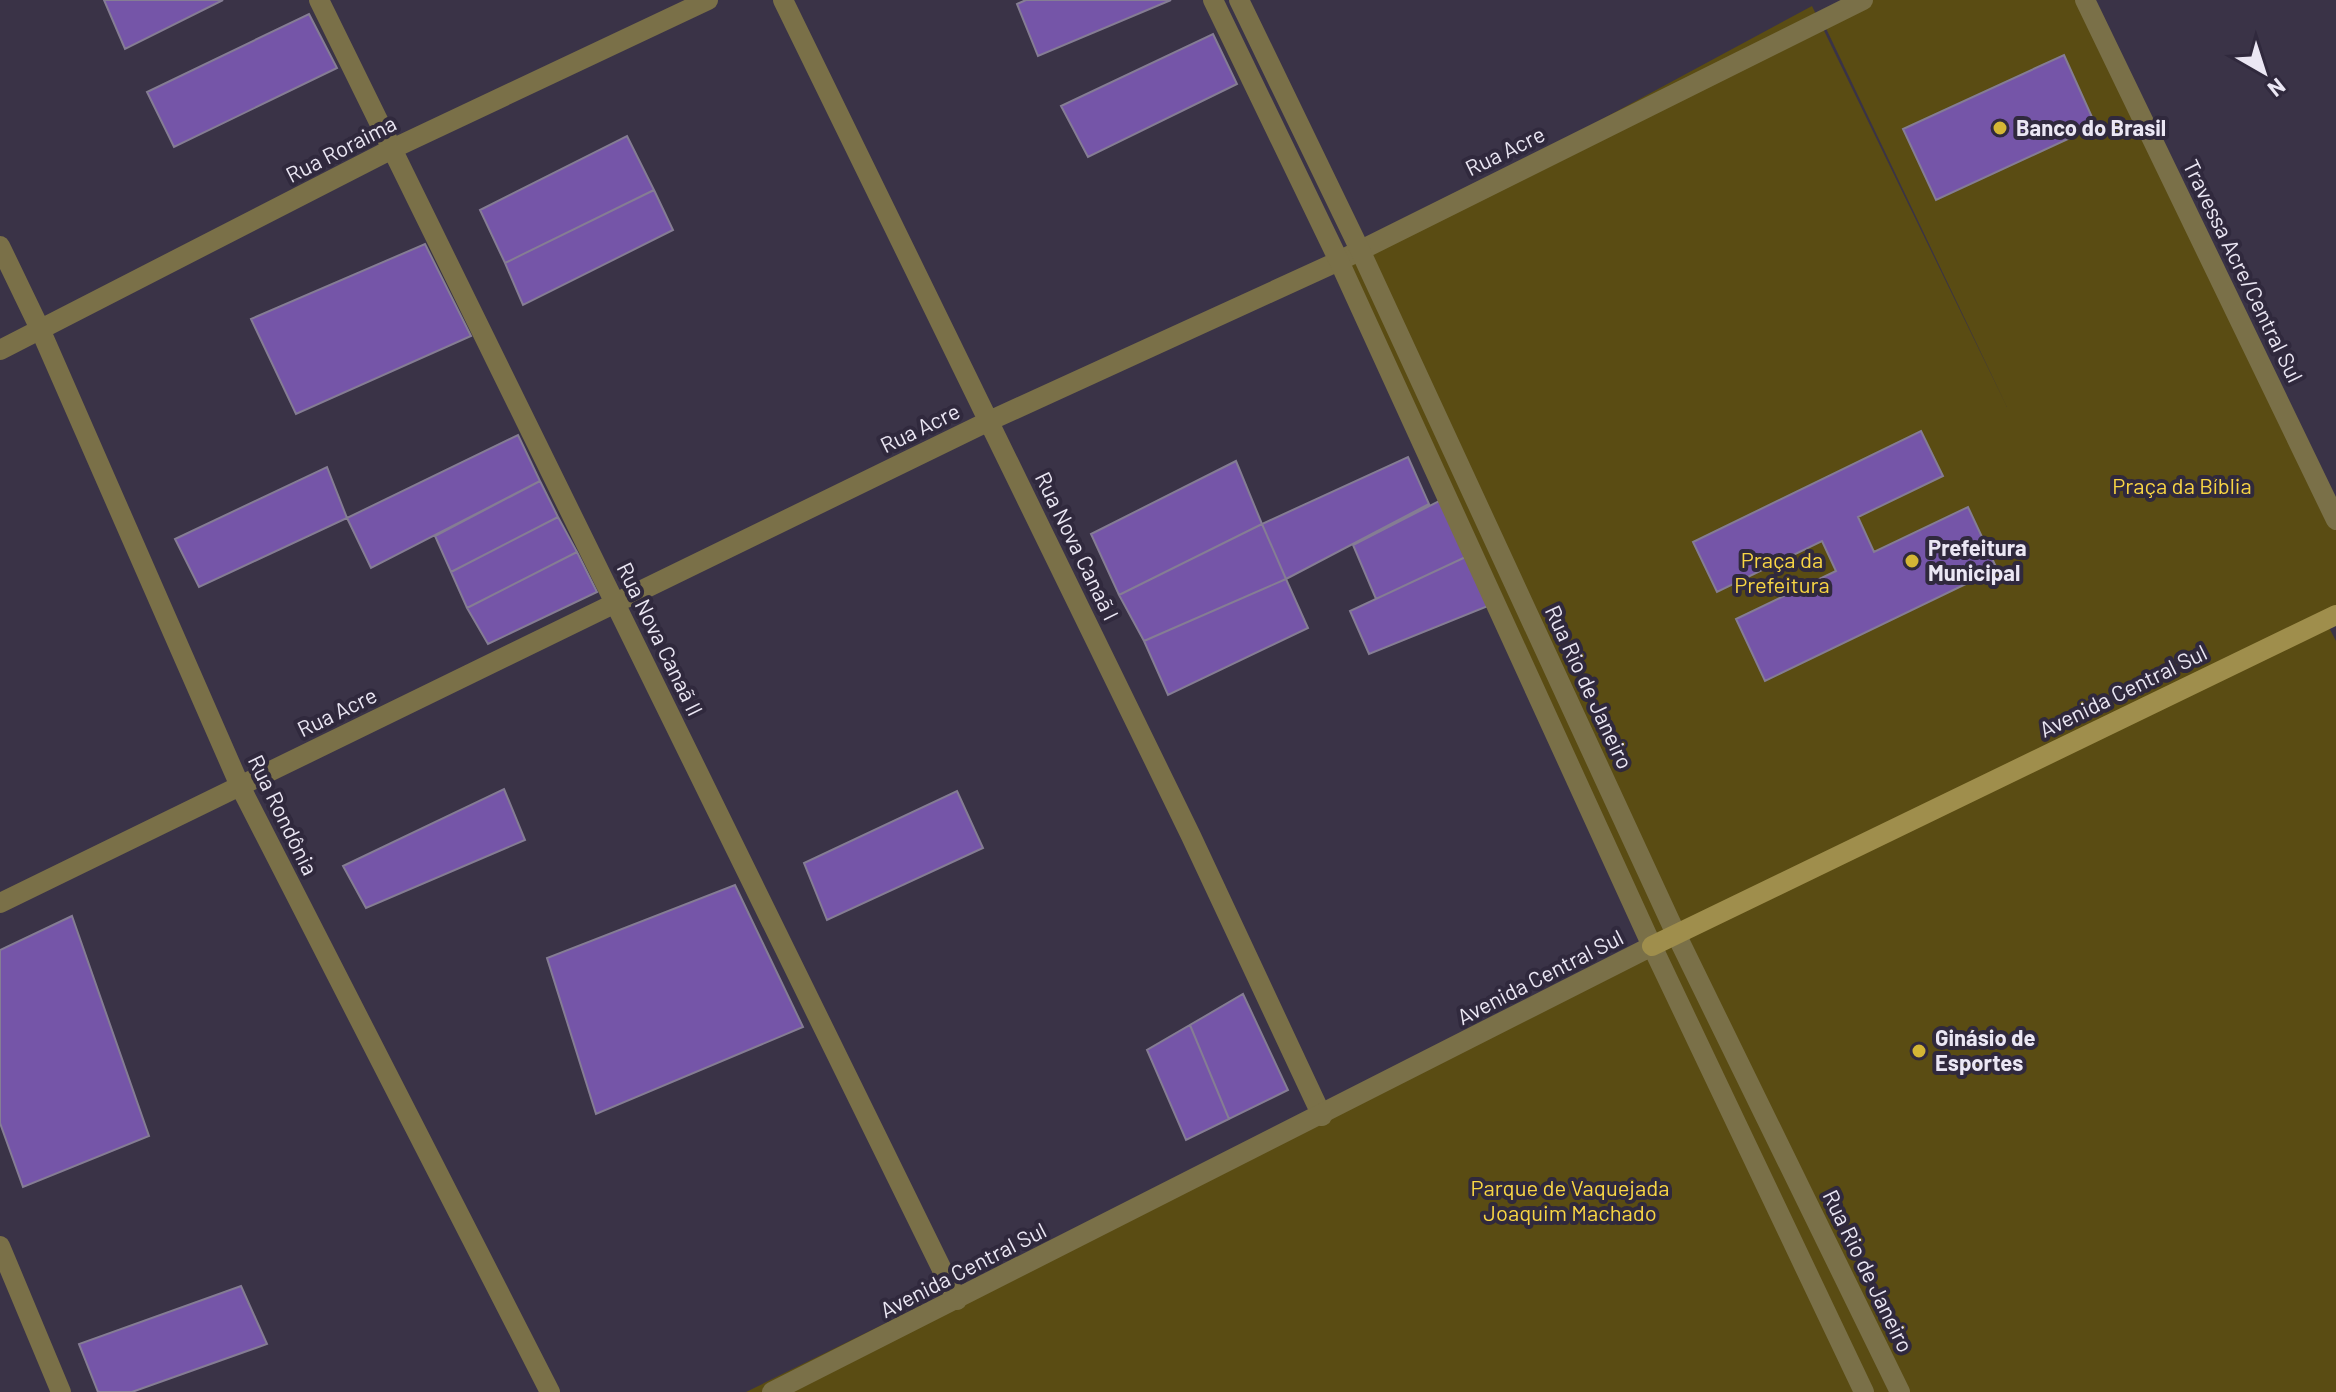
<svg xmlns="http://www.w3.org/2000/svg" width="2336" height="1392" viewBox="0 0 2336 1392" font-family="Barlow,sans-serif">
<rect width="100%" height="100%" fill="#3a3347"/>
<path fill="#5a4c13" d="M1863,0H2085L2336,520V614L2325,620L2336,641V1392H746L1652,946L1339,261L1812,6L2007,407L1822,20Z"/>
<path fill="#7555a8" stroke="#857d94" stroke-width="2" d="M104,0H223L125,49Z
M1026,0H1171L1038,56L1017,4Z
M309,14L337,68L174,147L147,92Z
M1213,34L1237,84L1088,157L1061,106Z
M2064,55L2096,126L1936,200L1903,129Z
M627,136L654,190L505,263L480,210Z
M654,190L673,230L523,305L505,263Z
M425,244L471,336L296,414L251,319Z
M1921,431L1943,476L1858,517L1874,552L1968,507L1997,569L1765,681L1736,619L1836,571L1822,541L1717,592L1693,542Z
M518,435L540,481L371,568L347,518Z
M1408,457L1429,504L1286,579L1262,524Z
M1236,461L1262,524L1119,595L1091,534Z
M327,467L347,518L199,587L175,539Z
M540,481L558,517L451,572L435,536Z
M1445,498L1472,554L1376,599L1353,545Z
M558,517L577,552L467,608L451,572Z
M1262,524L1286,579L1144,641L1119,595Z
M577,552L597,592L488,644L467,608Z
M1472,554L1493,604L1369,654L1350,611Z
M1286,579L1308,628L1168,695L1144,641Z
M504,789L525,840L366,908L343,866Z
M957,791L983,848L827,920L804,863Z
M735,885L803,1027L596,1114L547,958Z
M72,916L149,1136L23,1187L0,1123V950Z
M1243,994L1288,1090L1229,1119L1190,1025Z
M1190,1025L1229,1119L1186,1140L1147,1050Z
M241,1286L267,1344L132,1392H98L79,1344Z"/>
<g fill="none" stroke-linecap="round" stroke-linejoin="round">
<path stroke="#7a7048" stroke-width="20" d="M319,0L957,1300
M783,0L1191,836L1322,1116
M2085,0L2336,520
M0,246L40,329L240,786L550,1392
M0,350L392,149L708,0
M0,903L989,421L1339,261L1863,0
M0,1246L61,1392"/>
<path stroke="#7a7048" stroke-width="20" d="M1213,0L1339,261L1652,946L1864,1392
M1239,0L1360,250L1676,934L1900,1392
M772,1392L1652,946"/>
<path stroke="#9f8e4c" stroke-width="20" d="M1652,946L2336,615"/>
</g>
<g fill="#d4b635" stroke="#30293d" stroke-width="3">
<circle cx="2000" cy="128" r="8"/>
<circle cx="1912" cy="561" r="8"/>
<circle cx="1919" cy="1051" r="8"/>
</g>
<g text-anchor="middle" stroke-width="8" stroke-linejoin="round" paint-order="stroke">
<g font-size="22" font-weight="bold" fill="#ebe7f4" stroke="#30293d" text-anchor="start">
<text x="2016" y="136">Banco do Brasil</text>
<text x="1928" y="556">Prefeitura<tspan x="1928" dy="25">Municipal</tspan></text>
<text x="1935" y="1046">Ginásio de<tspan x="1935" dy="25">Esportes</tspan></text>
</g>
<g font-size="22" fill="#ebe7f4" stroke="#30293d">
<text transform="translate(341 149) rotate(-27)" y="8">Rua Roraima</text>
<text transform="translate(1505 151) rotate(-26)" y="8">Rua Acre</text>
<text transform="translate(2243 271) rotate(64)" y="8">Travessa Acre/Central Sul</text>
<text transform="translate(920 428) rotate(-26)" y="8">Rua Acre</text>
<text transform="translate(1077 546) rotate(64)" y="8">Rua Nova Canaã I</text>
<text transform="translate(660 639) rotate(64)" y="8">Rua Nova Canaã II</text>
<text transform="translate(1589 687) rotate(65)" y="8">Rua Rio de Janeiro</text>
<text transform="translate(2123 691) rotate(-26)" y="8">Avenida Central Sul</text>
<text transform="translate(337 712) rotate(-26)" y="8">Rua Acre</text>
<text transform="translate(283 815) rotate(64)" y="8">Rua Rondônia</text>
<text transform="translate(1540 977) rotate(-27)" y="8">Avenida Central Sul</text>
<text transform="translate(963 1270) rotate(-27)" y="8">Avenida Central Sul</text>
<text transform="translate(1868 1271) rotate(64)" y="8">Rua Rio de Janeiro</text>
</g>
<g font-size="22" fill="#f8d544" stroke="#30293d">
<text x="2182" y="494">Praça da Bíblia</text>
<text x="1782" y="568">Praça da<tspan x="1782" dy="25">Prefeitura</tspan></text>
<text x="1570" y="1196">Parque de Vaquejada<tspan x="1570" dy="25">Joaquim Machado</tspan></text>
</g>
</g>
<g transform="translate(2264 72) rotate(141)" stroke="#30293d" stroke-width="6" paint-order="stroke">
<path d="M0-6L14 30L0 20L-14 30Z" fill="#ebe7f4"/>
<text y="-12" font-size="22" font-weight="bold" text-anchor="middle" fill="#ebe7f4">N</text>
</g>
</svg>
